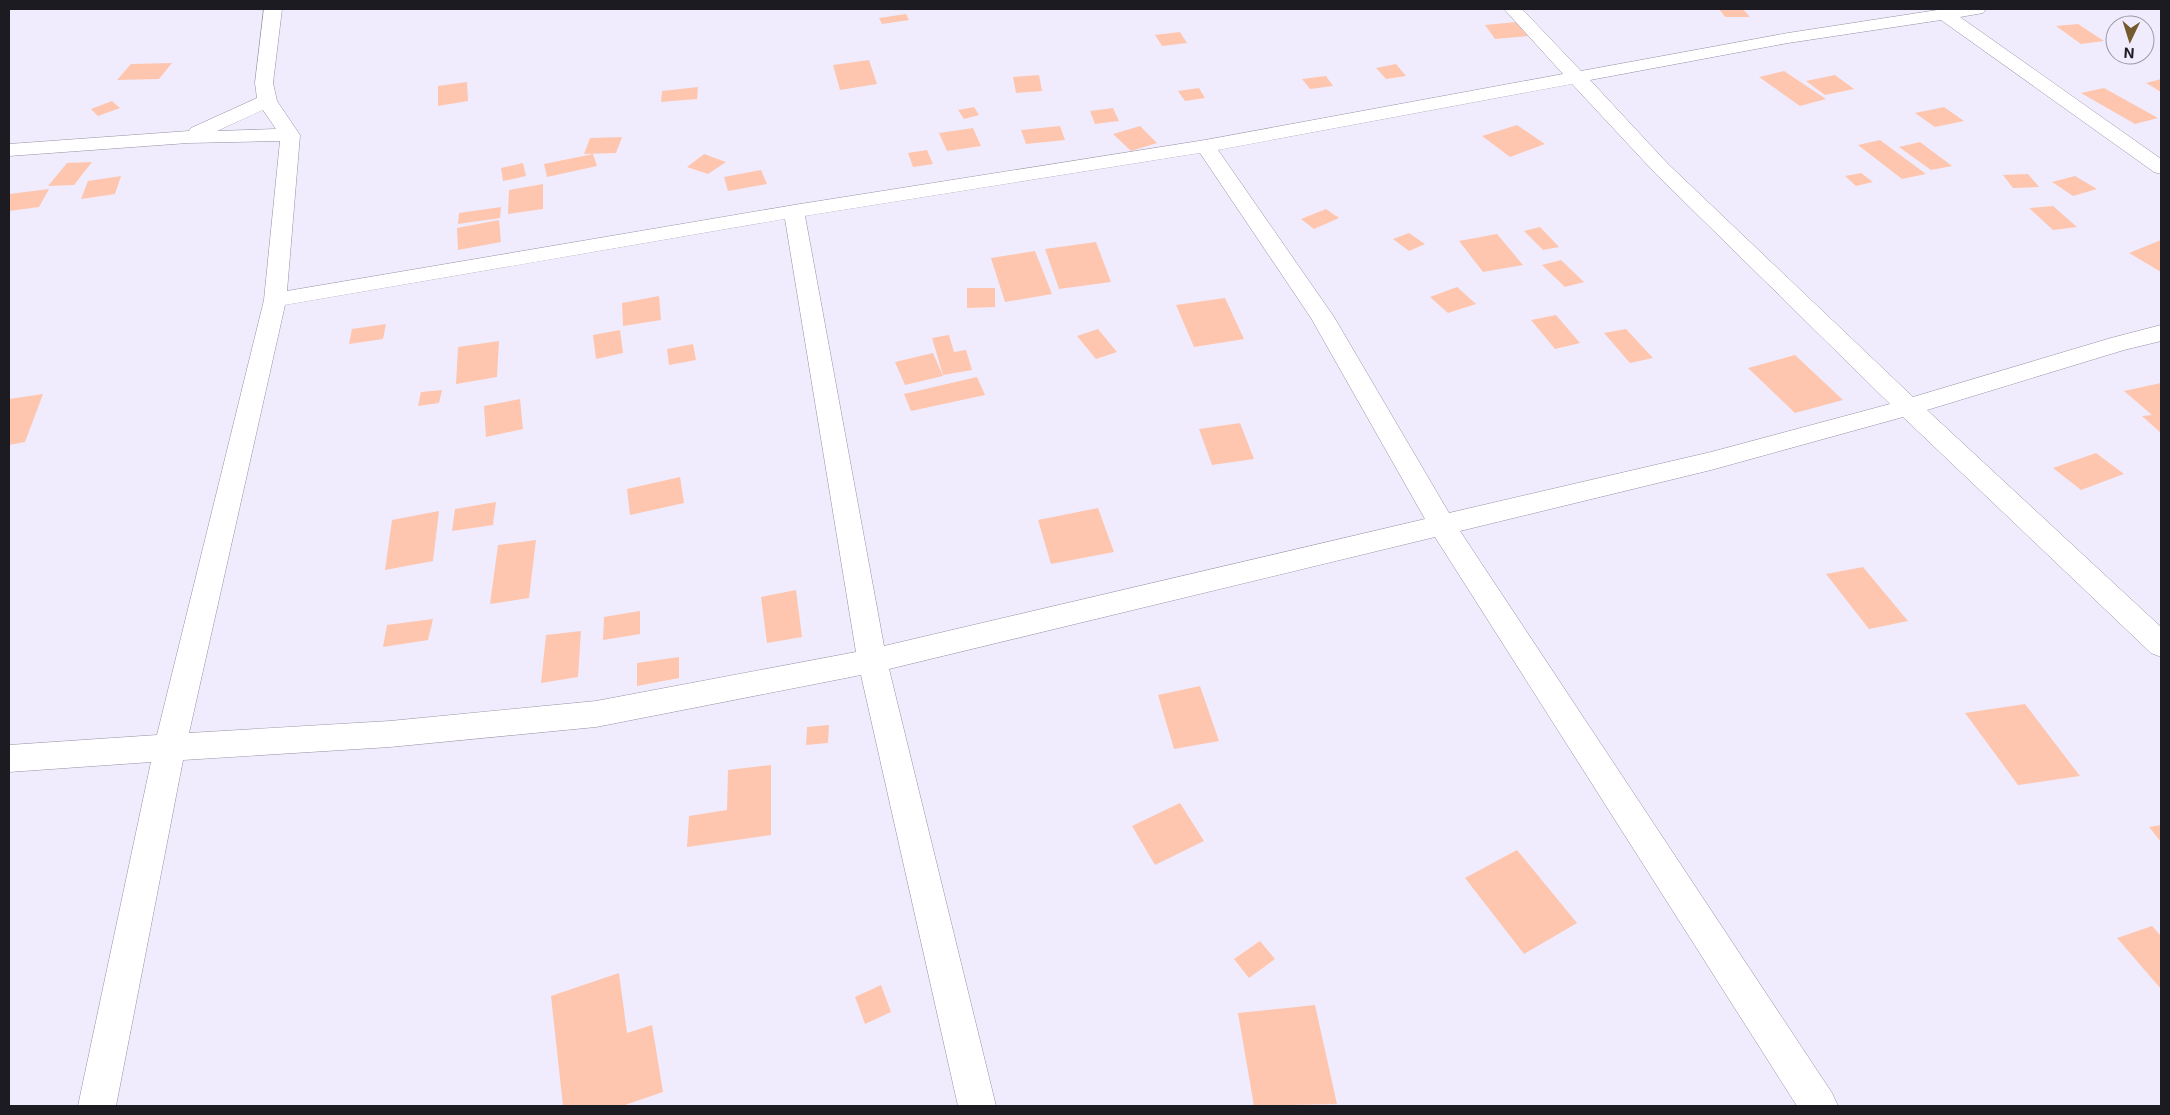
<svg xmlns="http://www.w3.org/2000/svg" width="2170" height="1115" viewBox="0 0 2170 1115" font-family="Inter,sans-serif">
<rect width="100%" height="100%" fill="#f0ecfd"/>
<path fill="#fec6ae" d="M1719,9H1743L1750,17H1725Z
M906,14L909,20L882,24L879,18Z
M1516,22L1528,36L1495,39L1485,25Z
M2078,24L2104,41L2081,44L2056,26Z
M1180,32L1187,43L1162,46L1155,35Z
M869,60L877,84L840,90L833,65Z
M172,63L159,79L117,80L131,64Z
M1396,64L1406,76L1386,79L1376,68Z
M1784,71L1826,99L1800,106L1759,77Z
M1039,75L1042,91L1016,93L1013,77Z
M1835,75L1854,89L1825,95L1806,81Z
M1326,76L1333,86L1310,89L1302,79Z
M2161,79V92L2146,83Z
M467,82L468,101L438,106V86Z
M698,87L697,99L661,102L662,91Z
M1199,88L1205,98L1185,101L1178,91Z
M2104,88L2158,118L2135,124L2081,93Z
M112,101L120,108L98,116L91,109Z
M974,107L979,115L964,119L958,110Z
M1944,107L1964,121L1935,127L1915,113Z
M1113,108L1119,121L1095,124L1090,111Z
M1517,125L1545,144L1510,157L1482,136Z
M1060,126L1065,140L1026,144L1021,130Z
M1140,126L1157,143L1131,151L1113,134Z
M973,128L981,146L947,151L939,133Z
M622,137L616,153L584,154L590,138Z
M1880,140L1926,174L1902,179L1858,145Z
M1920,142L1952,166L1931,170L1899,147Z
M927,150L933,164L913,167L908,153Z
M593,154L597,166L547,177L544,164Z
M704,154L726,162L708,174L687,167Z
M92,162L74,185L48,186L67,163Z
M523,163L526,176L503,181L501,168Z
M761,170L767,184L728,191L724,177Z
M1861,173L1873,182L1856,186L1845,176Z
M2028,174L2039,187L2013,188L2003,175Z
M121,176L115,194L81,199L88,181Z
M2075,176L2097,189L2073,196L2052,182Z
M543,184V209L508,214L509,190Z
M49,189L39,207L9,211V194Z
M2053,206L2077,227L2053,230L2029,208Z
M501,207L500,218L458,224L459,213Z
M1326,209L1339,218L1314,229L1301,219Z
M499,220L501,242L458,250L457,228Z
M1540,227L1559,247L1543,250L1524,231Z
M1409,233L1425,244L1409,251L1393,239Z
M1497,234L1523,265L1483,272L1459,241Z
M2161,240V272L2129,253Z
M1096,242L1111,282L1059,289L1045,249Z
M1035,251L1052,294L1005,302L991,258Z
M1561,260L1584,282L1565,287L1542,265Z
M1457,287L1476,304L1448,313L1430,297Z
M967,288H995V307L967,308Z
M659,296L661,320L623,326L622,303Z
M1225,298L1244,339L1194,347L1176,305Z
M1556,315L1580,343L1555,349L1531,320Z
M386,324L383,339L349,344L352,329Z
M1098,329L1117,352L1096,359L1077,336Z
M1626,329L1653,358L1630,363L1604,333Z
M620,330L623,353L596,359L593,335Z
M949,335L954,352L966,350L972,370L943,375L932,338Z
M499,341L497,377L456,384L458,347Z
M693,344L696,360L669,365L667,349Z
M933,353L943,376L905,385L895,362Z
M1795,355L1843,400L1795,413L1748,368Z
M977,377L985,395L911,411L904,394Z
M2161,383V433L2142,416L2152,415L2124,391Z
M442,390L439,403L418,406L421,392Z
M43,394L25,442L9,445V399Z
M520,399L523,429L486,437L484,406Z
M1240,423L1254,459L1212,465L1199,429Z
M2096,453L2124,474L2081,490L2053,468Z
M680,477L684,503L630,515L627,489Z
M496,502L493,525L452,531L455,509Z
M1098,508L1114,552L1051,564L1038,520Z
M439,511L433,561L385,570L392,520Z
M536,540L529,598L490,604L498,545Z
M1863,567L1908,621L1869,629L1826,574Z
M796,590L802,637L767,643L761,597Z
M640,611V634L603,640L604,617Z
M433,619L428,640L383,647L387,625Z
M581,631L578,677L541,683L546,635Z
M679,657V678L637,686V663Z
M1200,686L1219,741L1174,749L1158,695Z
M2025,704L2080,776L2018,785L1965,713Z
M829,725L828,743L806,745L807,727Z
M771,765V835L687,847L689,816L727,810L728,770Z
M1180,803L1204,841L1155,865L1132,826Z
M2161,825V842L2149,827Z
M1517,850L1577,923L1524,954L1465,878Z
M2152,926L2161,936V989L2117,938Z
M1260,941L1275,959L1249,978L1234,959Z
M619,973L627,1033L652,1025L663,1092L622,1106H563L551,996Z
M881,985L891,1012L865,1024L855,997Z
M1315,1005L1337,1104L1254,1106L1238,1013Z"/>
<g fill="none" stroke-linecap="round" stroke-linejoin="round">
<defs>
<path id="street" d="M264,9H282L273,83L277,101L300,135L287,291L794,205L1205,140L1563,74L1504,9H1522L1581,71L1788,33L1944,9H1986L1983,13L1960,17L2161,159V174L2154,172L1941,20L1788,43L1590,80L1668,164L1913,397L2111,338L2161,325V341L2124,350L1927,410L2161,627V657L2151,653L1903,417L1711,470L1460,531L1832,1093L1838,1106H1797L1435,537L889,669L996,1106H958L861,675L596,727L390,747L183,760L116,1106H78L151,762L9,772V745L157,735L264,300L280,141L188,143L9,156V144L189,131L191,128L257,98L255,83ZM1572,84L1654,172L1890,404L1711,452L1449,513L1334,317L1218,150ZM263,110L276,129L217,131ZM1200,153L1311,318L1425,519L884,646L805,216ZM785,219L856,652L596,701L390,721L189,733L285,305Z"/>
</defs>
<use href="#street" stroke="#9690a4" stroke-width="1"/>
<use href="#street" fill="#fff" fill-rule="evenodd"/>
</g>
<rect width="2170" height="1115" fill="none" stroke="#1d1b22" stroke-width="20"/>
<g transform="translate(2130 40) rotate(184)"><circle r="24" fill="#f0ecfd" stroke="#9c98a5"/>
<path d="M0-4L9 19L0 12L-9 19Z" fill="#755a2d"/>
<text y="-8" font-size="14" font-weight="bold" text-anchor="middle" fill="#1d1b22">N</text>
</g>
</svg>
